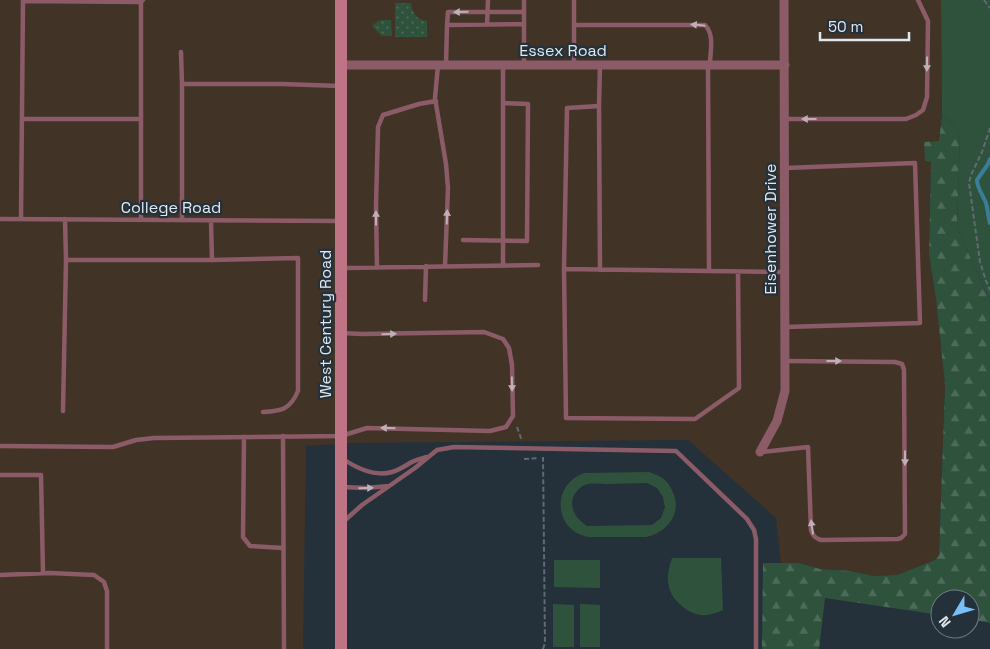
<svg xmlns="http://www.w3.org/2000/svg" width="990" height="649" viewBox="0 0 990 649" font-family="'Space Grotesk',sans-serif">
<defs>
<pattern id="forest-firs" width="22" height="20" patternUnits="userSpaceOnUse" patternTransform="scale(1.25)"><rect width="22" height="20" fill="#2f523c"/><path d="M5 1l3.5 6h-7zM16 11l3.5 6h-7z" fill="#4d6b58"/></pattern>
<pattern id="park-dots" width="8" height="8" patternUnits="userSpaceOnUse" patternTransform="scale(1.25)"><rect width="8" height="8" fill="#2f523c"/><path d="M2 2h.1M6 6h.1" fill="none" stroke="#4d6b58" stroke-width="1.8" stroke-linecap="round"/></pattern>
</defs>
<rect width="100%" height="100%" fill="#24313a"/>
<path fill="#423327" d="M0,0H941L942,115L939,141L924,142L931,162L929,254L936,299L945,384L939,555L935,560L897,575L873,576L851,571L820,569L799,563H781L776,518L688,440L353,443L306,446L303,649H0Z"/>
<path fill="#2f523c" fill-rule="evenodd" d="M941,0H990V302L957,227L960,131L942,115Z
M649,472C655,474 662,477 666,481C670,485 672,490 674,495C681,515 666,533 646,537H589C554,532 550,484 585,473ZM647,483L657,488L663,497L664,503L665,507L661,518L652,525L587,526C578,520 573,514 572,504C572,495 579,486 588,484C594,483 602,484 608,484C621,484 634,483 647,483Z
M672,558H721L723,610C716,613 708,616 701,615C694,614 688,611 683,607C666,594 665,578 672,558Z
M554,560H600V588L554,587Z
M553,604L574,605V647H553Z
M580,604L600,605V647H580Z"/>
<path fill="url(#forest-firs)" d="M942,115L960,131L957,227L990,302V623L970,619V599H940V615L825,598L819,649H762L763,563H799L820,569L851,571L873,576L897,575L935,560L939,555L945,385L936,299L929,254L931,162L925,161L924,142L939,141Z"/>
<path fill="url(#park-dots)" d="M395,3H411C412,13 417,20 427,21V37H395Z
M382,20H391L392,36H382L372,26L378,21Z"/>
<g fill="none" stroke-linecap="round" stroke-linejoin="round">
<path stroke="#397e99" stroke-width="4" d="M990,159L988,164L977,180C977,188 983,195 986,203C988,210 988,217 990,223"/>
<path stroke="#5f6a72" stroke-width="2" stroke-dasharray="5 2.5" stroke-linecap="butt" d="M984,0L990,8
M990,128L982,152L971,175L969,183L980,262L986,281L990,290
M517,427L522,441
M524,459L539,458
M543,649L545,643L543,457"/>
<path stroke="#8b5c67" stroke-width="4.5" d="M524,0V65
M23,1L141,2
M447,25L448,12H524
M487,25L488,0
M575,25H705C715,35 710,52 710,64
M181,52L182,84
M438,65L435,98L446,164L448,188L445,266
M446,65L447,25L524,24
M574,65V0
M600,65L599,106L567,108L564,269L785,272
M708,66L709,271
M599,106L600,270
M22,119H141
M785,119H906L916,115L923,110L927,97L928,21L918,0
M785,168L915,163L920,323L785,327
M0,219L340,221
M21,219L23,0
M65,219L66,260
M141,220V2L143,0
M182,220V84H282L340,86
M211,220L212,260
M463,240L527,241L528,104L503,103V65
M503,266V103
M377,267L376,206L378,127L383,115L419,104L436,101
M342,268L538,265
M564,269L566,418L695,419L739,388L738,272
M425,300L426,266
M63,411L66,260H212L298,258V391C290,410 281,411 263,412
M283,436L284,649
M244,437L243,537L250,546L283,548
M0,446L113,447L136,440L154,438L341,436L367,428L490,431L506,427L513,416L512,365L509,348L503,339L484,332L362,334L341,333
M761,452L808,447L811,530C813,536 815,538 821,540L898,539L901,538L905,534L904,370L902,364L895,362L785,361
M343,459C358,469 375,477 392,472C399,470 405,466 410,463C415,460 421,459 426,457
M0,475H41L43,573
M342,487L366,488L389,486
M343,522L362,505L415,468L437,450L454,447L676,451L747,519L754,530L756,539V649
M0,575L50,573L94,575L104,582L107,591V649"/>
<path stroke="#8b5c67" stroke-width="9" d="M341,65H785
M760,452L777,421L785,391L784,0"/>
<path stroke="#bf7486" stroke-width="12" d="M341,649V0"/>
</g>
<defs><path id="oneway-solid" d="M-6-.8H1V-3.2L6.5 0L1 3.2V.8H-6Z" transform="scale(1.25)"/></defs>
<g fill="#beb0b8">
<use href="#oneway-solid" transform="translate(461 12) rotate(179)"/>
<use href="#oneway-solid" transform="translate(698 25) rotate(-174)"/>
<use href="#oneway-solid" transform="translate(927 64) rotate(91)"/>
<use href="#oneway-solid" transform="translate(809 119) rotate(-180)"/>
<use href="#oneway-solid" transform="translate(447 217) rotate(-88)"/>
<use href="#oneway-solid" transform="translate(376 218) rotate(-90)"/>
<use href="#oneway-solid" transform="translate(389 334) rotate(-1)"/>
<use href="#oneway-solid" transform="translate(834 361)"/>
<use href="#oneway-solid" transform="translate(512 384) rotate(89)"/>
<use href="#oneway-solid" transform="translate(388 428) rotate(-179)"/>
<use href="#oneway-solid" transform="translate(905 458) rotate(90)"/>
<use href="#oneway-solid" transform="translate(366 488) rotate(-1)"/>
<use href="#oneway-solid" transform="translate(812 527) rotate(-98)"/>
</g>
<g text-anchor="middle" stroke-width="4.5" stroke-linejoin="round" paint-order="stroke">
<g font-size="16" fill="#e0e8ee" stroke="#24313a">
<text x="563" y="56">Essex Road</text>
<text x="171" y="213">College Road</text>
<text transform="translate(770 229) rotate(-90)" y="6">Eisenhower Drive</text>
<text transform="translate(325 324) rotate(-90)" y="6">West Century Road</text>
</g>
</g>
<g transform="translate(955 614) rotate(232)"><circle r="24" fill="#24313a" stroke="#6f7a82"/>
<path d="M0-4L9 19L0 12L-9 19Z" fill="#79bff8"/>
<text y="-8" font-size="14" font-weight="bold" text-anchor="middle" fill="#e0e8ee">N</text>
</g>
<path d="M820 32v8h89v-8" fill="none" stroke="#e0e8ee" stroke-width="2.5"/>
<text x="828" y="32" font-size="15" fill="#e0e8ee" stroke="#24313a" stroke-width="4" paint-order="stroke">50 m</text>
</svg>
